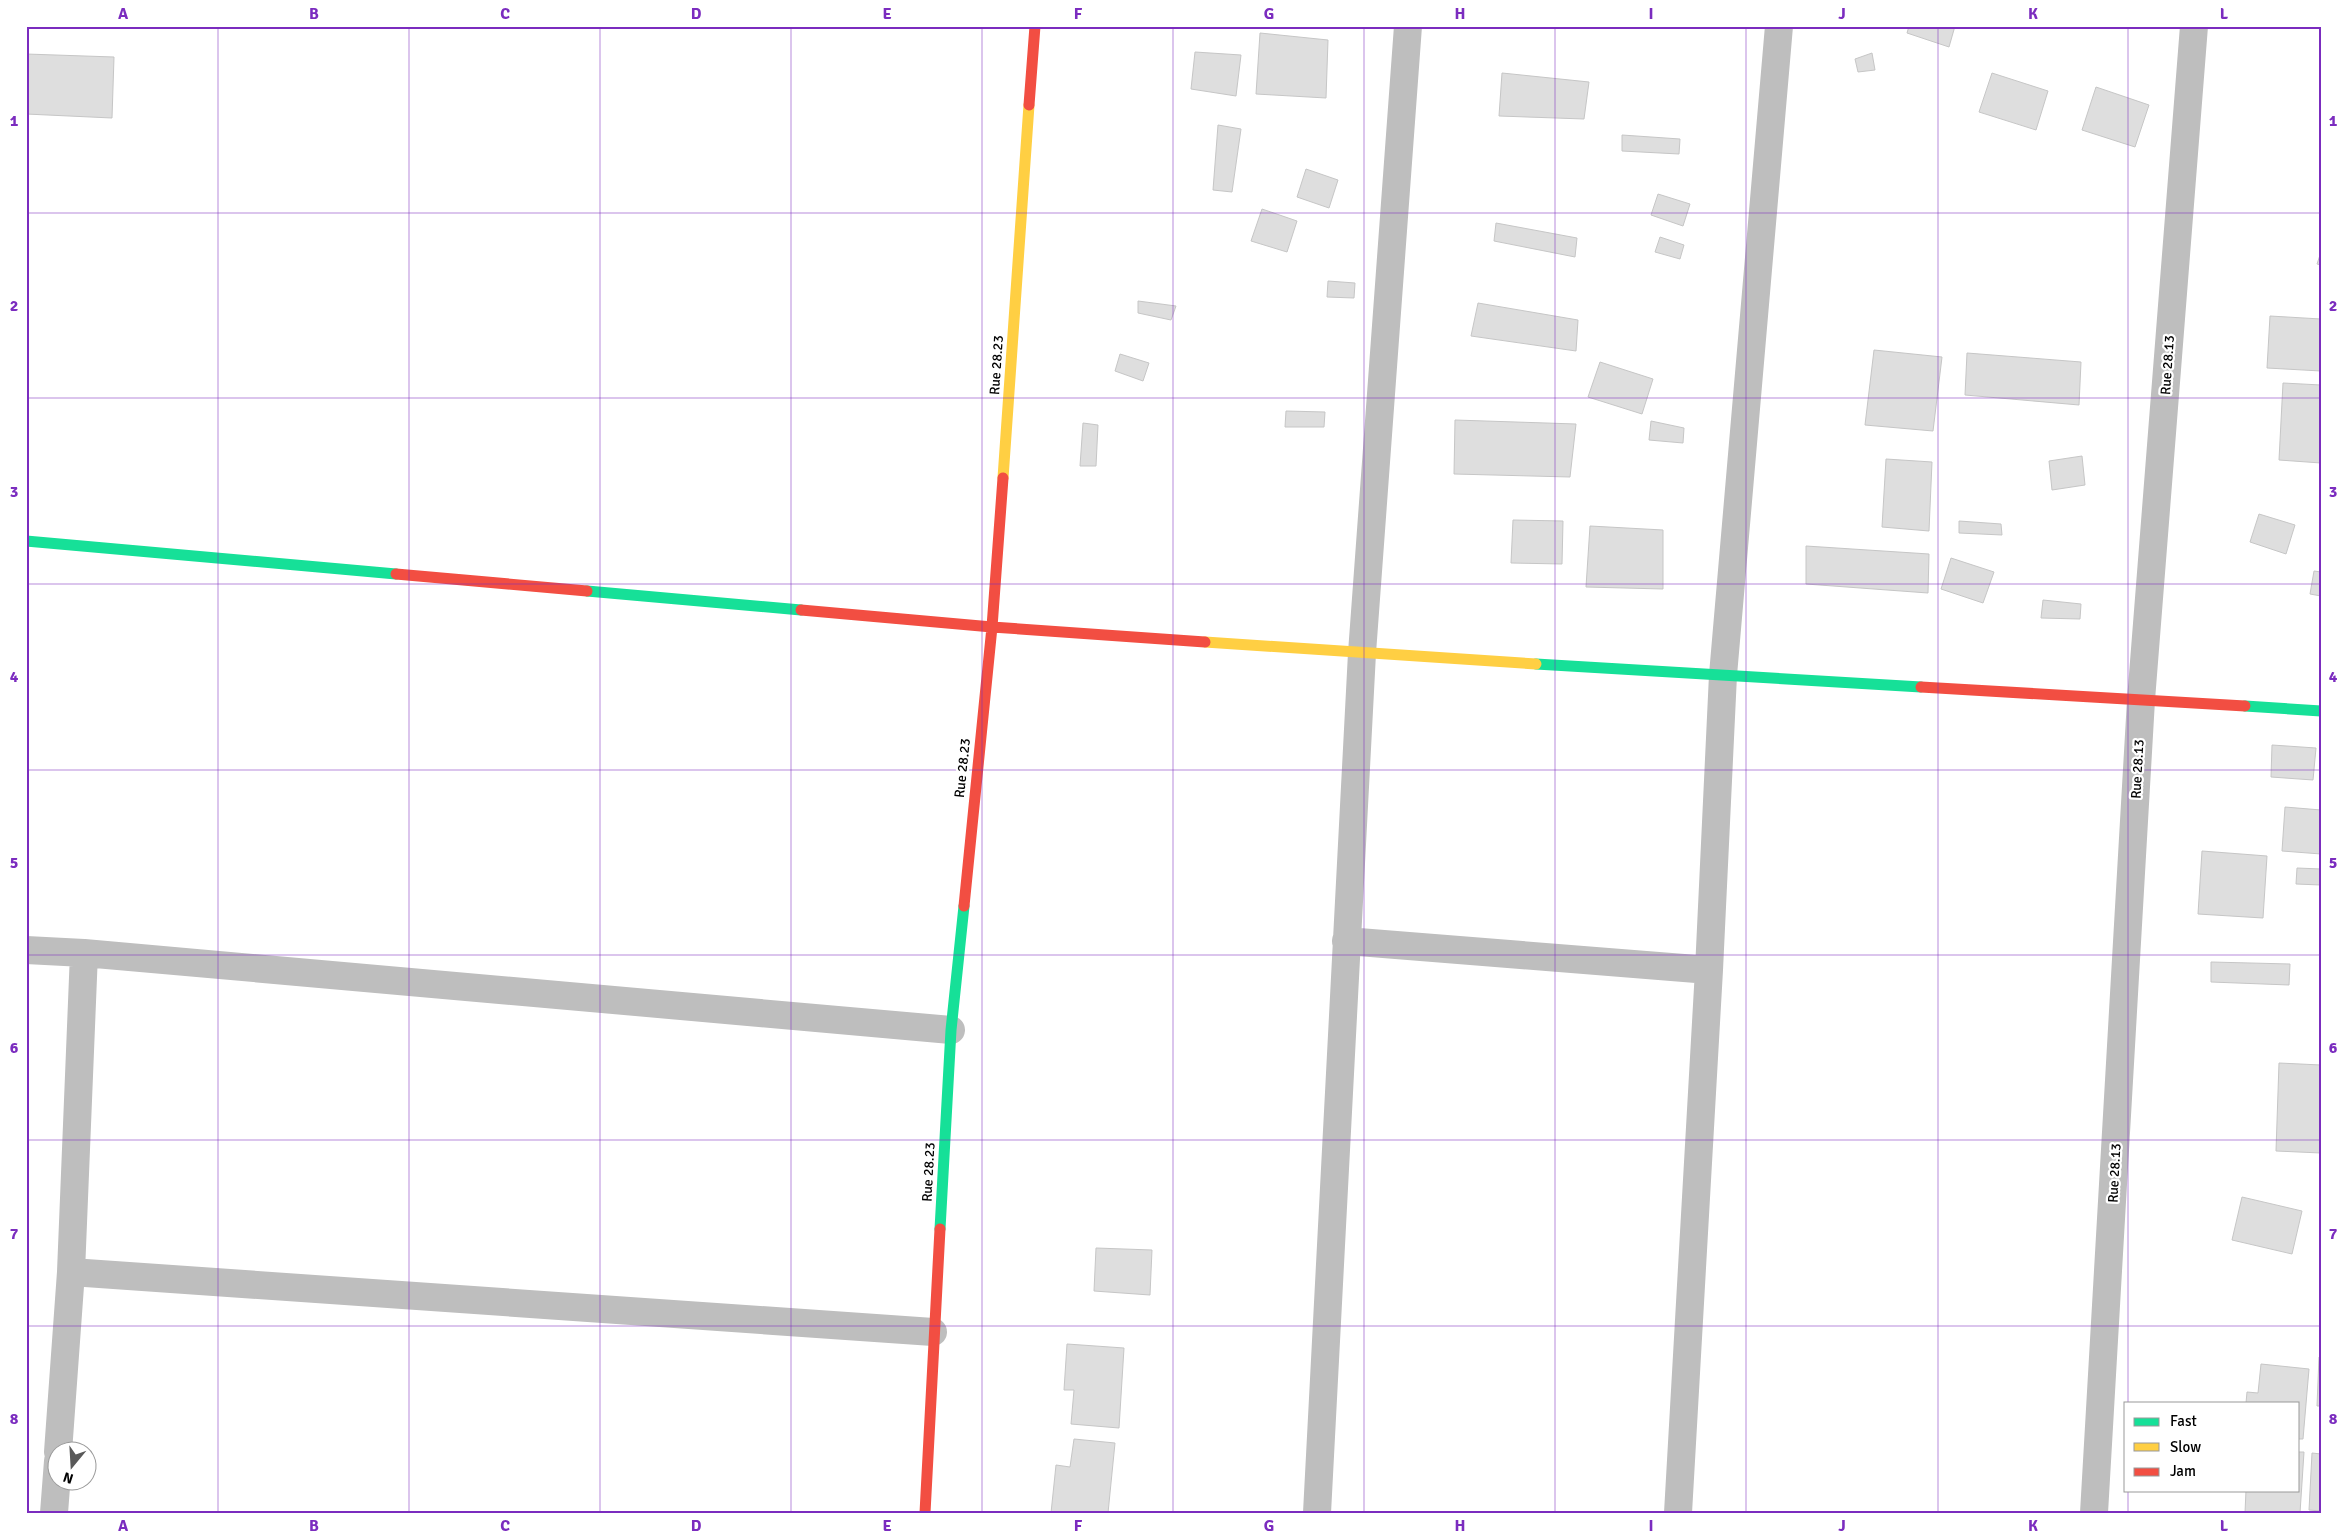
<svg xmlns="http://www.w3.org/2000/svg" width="2347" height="1539" viewBox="0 0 2347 1539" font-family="Signika,sans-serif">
<rect width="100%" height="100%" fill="#fff"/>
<path fill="#dedede" stroke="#c6c6c6" d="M1909,26H1955L1949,47L1907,33Z
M1260,33L1328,40L1326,98L1256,94Z
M1195,52L1241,55L1236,96L1191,89Z
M1872,53L1875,70L1858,72L1855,59Z
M26,54L114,57L112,118L26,114Z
M1502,73L1589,82L1584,119L1499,116Z
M1992,73L2048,91L2036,130L1979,112Z
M2096,87L2149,105L2135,147L2082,130Z
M1218,125L1241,129L1232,192L1213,190Z
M1622,135L1680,139L1679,154L1622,151Z
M1306,169L1338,180L1329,208L1297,197Z
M1658,194L1690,204L1683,226L1651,215Z
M1262,209L1297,221L1287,252L1251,241Z
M1496,223L1577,238L1575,257L1494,241Z
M1660,237L1684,245L1680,259L1655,252Z
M2321,252V265L2317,264Z
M1328,281L1355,283L1354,298L1327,297Z
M1138,301L1176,306L1171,320L1138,313Z
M1478,303L1578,320L1576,351L1471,336Z
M2270,316L2321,319V371L2267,368Z
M1874,350L1942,357L1933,431L1865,425Z
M1967,353L2081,362L2079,405L1965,395Z
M1120,354L1149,363L1143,381L1115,371Z
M1600,362L1653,379L1642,414L1588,397Z
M2283,383L2321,385V463L2279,460Z
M1286,411L1325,412L1324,427H1285Z
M1455,420L1576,424L1570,477L1454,474Z
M1651,421L1684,428L1683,443L1649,440Z
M1083,423L1098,425L1096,466H1080Z
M2082,456L2085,485L2052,490L2049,461Z
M1886,459L1932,462L1929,531L1882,527Z
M2259,514L2295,525L2286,554L2250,542Z
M1513,520L1563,521L1562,564L1511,563Z
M1959,521L2001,524L2002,535L1959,533Z
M1590,526L1663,530V589L1586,587Z
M1806,546L1929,554L1928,593L1806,584Z
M1951,558L1994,572L1983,603L1941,589Z
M2314,571L2321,572V596L2310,594Z
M2043,600L2081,604L2080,619L2041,618Z
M2272,745L2316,748L2313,780L2271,777Z
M2285,807L2321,810V854L2282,851Z
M2202,851L2267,856L2263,918L2198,914Z
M2297,868L2321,869V885L2296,884Z
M2211,962L2290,964L2289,985L2211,982Z
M2279,1063L2321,1065V1153L2276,1151Z
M2242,1197L2302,1211L2292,1254L2232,1240Z
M1096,1248L1152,1250L1150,1295L1094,1291Z
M1067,1344L1124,1348L1119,1428L1071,1424L1074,1390H1064Z
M2319,1357L2321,1358V1406H2317Z
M2261,1364L2309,1369L2303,1439H2298V1403H2246L2247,1392L2258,1393Z
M1074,1439L1115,1443L1108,1513H1051L1056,1465L1070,1467Z
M2298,1452H2304L2300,1513H2245L2246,1490H2298Z
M2312,1453L2321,1454V1511L2309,1510Z"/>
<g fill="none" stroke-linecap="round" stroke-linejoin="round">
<path stroke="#bebebe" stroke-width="28" d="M1346,941L1709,970
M26,950L84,953L951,1030
M71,1272L933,1332
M58,1452L71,1272L84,953
M54,1513L58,1461
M1317,1513L1362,653L1408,26
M1678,1513L1709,970L1723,675L1779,26
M2094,1513L2141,700L2194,26"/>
<path stroke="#16e098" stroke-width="11" d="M26,541L396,574
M587,591L801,610
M1536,664L1921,687
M2245,706L2321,711
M940,1229L951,1030L964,906"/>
<path stroke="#ffcf43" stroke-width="11" d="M1003,478L1029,105
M1205,642L1536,664"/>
<path stroke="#f24e42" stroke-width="11" d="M1029,105L1035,26
M396,574L587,591
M801,610L992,627L1205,642
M1921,687L2245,706
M964,906L992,627L1003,478
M925,1513L940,1229"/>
</g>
<path fill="none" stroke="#7b2cbf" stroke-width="1" stroke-opacity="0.55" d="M218,26V1513M409,26V1513M600,26V1513M791,26V1513M982,26V1513M1173,26V1513M1364,26V1513M1555,26V1513M1746,26V1513M1938,26V1513M2128,26V1403M26,213H2321M26,398H2321M26,584H2321M26,770H2321M26,955H2321M26,1140H2321M26,1326H2321M2128,1490V1513"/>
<g text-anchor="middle" stroke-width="4.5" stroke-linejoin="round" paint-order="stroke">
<g font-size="14" fill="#000" stroke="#fff">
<text transform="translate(996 365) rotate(-86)" y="5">Rue 28.23</text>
<text transform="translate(2167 365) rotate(-86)" y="5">Rue 28.13</text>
<text transform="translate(962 768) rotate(-84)" y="5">Rue 28.23</text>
<text transform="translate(2137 769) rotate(-87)" y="5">Rue 28.13</text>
<text transform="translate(928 1172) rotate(-87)" y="5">Rue 28.23</text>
<text transform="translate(2114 1173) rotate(-87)" y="5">Rue 28.13</text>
</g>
</g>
<rect width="2347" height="1539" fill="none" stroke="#ffffff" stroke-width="55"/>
<rect x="2124" y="1402" width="175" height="90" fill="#ffffff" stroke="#999999"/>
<rect x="2134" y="1418" width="25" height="8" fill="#16e098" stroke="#999999"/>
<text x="2170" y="1426" font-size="15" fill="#000000">Fast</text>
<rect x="2134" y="1443" width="25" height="8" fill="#ffcf43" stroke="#999999"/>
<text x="2170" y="1452" font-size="15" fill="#000000">Slow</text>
<rect x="2134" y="1468" width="25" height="8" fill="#f24e42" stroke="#999999"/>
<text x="2170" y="1476" font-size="15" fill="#000000">Jam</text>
<g transform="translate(72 1466) rotate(198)"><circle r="24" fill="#ffffff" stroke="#999999"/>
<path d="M0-4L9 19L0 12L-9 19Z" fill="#595959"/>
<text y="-8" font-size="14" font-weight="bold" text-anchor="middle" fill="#000000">N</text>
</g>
<rect x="28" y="28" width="2292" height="1484" fill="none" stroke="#7b2cbf" stroke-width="2"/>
<g font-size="16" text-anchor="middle" font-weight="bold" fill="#7b2cbf">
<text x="123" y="19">A</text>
<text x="314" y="19">B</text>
<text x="505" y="19">C</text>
<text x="696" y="19">D</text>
<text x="887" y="19">E</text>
<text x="1078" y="19">F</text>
<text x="1269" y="19">G</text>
<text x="1460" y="19">H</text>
<text x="1651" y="19">I</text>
<text x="1842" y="19">J</text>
<text x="2033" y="19">K</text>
<text x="2224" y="19">L</text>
<text x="14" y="126">1</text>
<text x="2333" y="126">1</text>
<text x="14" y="311">2</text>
<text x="2333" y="311">2</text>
<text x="14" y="497">3</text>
<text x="2333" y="497">3</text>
<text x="14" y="682">4</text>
<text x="2333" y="682">4</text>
<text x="14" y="868">5</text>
<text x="2333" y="868">5</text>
<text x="14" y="1053">6</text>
<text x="2333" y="1053">6</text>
<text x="14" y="1239">7</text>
<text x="2333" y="1239">7</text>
<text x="14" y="1424">8</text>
<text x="2333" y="1424">8</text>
<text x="123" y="1531">A</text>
<text x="314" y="1531">B</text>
<text x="505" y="1531">C</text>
<text x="696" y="1531">D</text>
<text x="887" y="1531">E</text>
<text x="1078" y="1531">F</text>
<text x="1269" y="1531">G</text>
<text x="1460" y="1531">H</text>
<text x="1651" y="1531">I</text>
<text x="1842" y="1531">J</text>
<text x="2033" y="1531">K</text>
<text x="2224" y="1531">L</text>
</g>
</svg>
